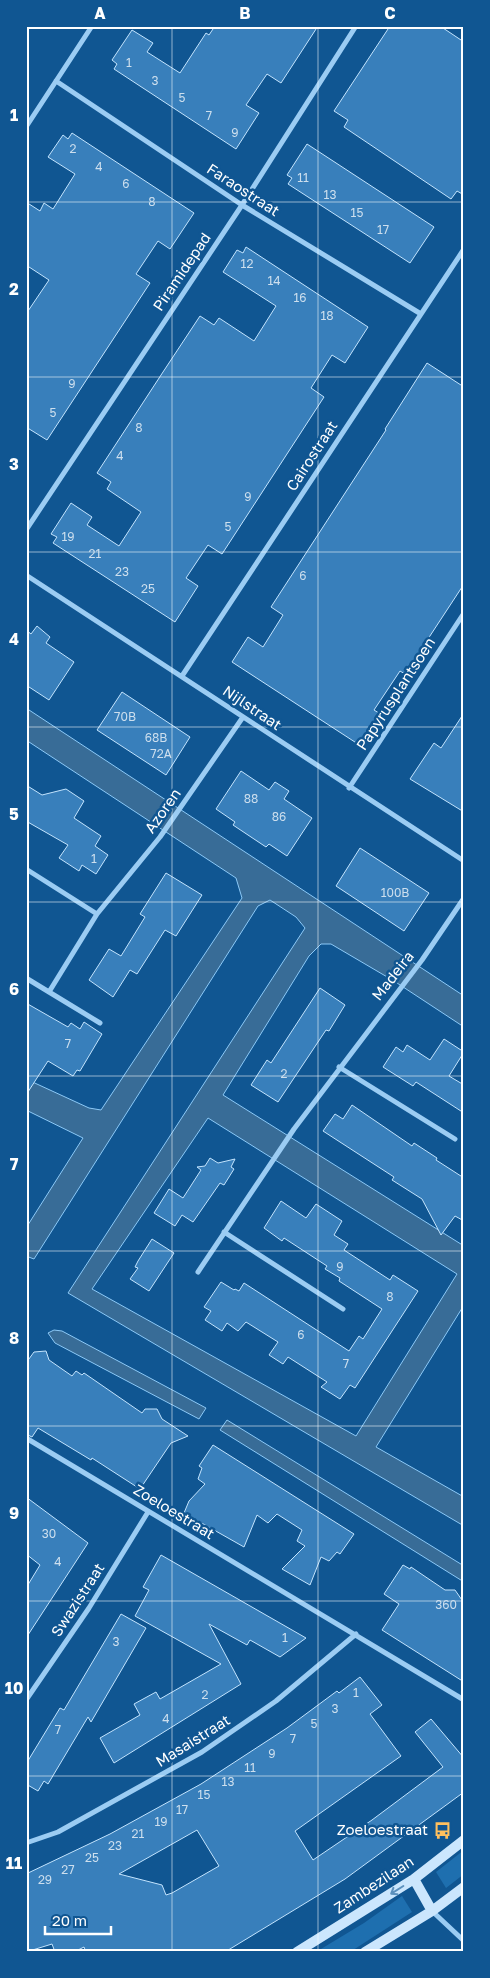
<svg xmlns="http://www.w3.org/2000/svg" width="490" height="1978" viewBox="0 0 490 1978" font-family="'Golos Text',sans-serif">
<rect width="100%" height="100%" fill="#105692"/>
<path fill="#1e6faf" d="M464,1850V1874L446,1888L436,1872Z
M402,1896L412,1912L350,1952H316L364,1923Z"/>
<path fill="#386c97" stroke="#8cc9f7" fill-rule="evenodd" d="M26,708L464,996V1027L394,981L331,944H321L309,956L223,1095L464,1246V1305L376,1447L464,1497V1526L68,1293L305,928L296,917L270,900L258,906L34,1259L26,1256V1228L83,1138L26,1110V1079L89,1108L101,1110L242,898L236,878L26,740ZM208,1118L457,1274L356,1436L92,1289Z
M54,1330L62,1331L206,1408L199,1419L55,1343L48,1333Z
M227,1420L464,1566V1582L220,1430Z"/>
<path fill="#387fbb" stroke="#c3e4fe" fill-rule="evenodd" d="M215,26H318L281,83L267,74L246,105L259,113L236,149L114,69L117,64L112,60L132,30L153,43L147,52L180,73L206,33L209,35Z
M390,26H440L464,42V195L457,191L451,199L344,127L348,120L334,111Z
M72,133L194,213L170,249L158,241L136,274L150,283L47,440L26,427V314L49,280L26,265V202L40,211L44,203L53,209L75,174L48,157L63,135L68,139Z
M307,144L434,227L410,263L288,184L292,178L287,175Z
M246,247L368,327L345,363L332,355L311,388L324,397L222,554L208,545L186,578L198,586L175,622L53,543L57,537L51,534L71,503L92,517L87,525L119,546L141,512L107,489L111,482L97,473L163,372L200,316L214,325L219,318L254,341L276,306L223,272L237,250L243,253Z
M427,363L464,387V584L405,674L400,671L374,710L382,715L361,746L232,662L248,637L263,647L283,615L271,607L386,430L385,429Z
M37,626L50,637L46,643L74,662L49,700L26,685V630L31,634Z
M122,692L190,737L166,775L97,730Z
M464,713V812L410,779L434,743L441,748Z
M241,771L269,790L275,782L289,791L284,799L312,818L287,856L269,844L266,847L233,825L235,822L216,809Z
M26,785L42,795L66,789L84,801L74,818L101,836L95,846L108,855L96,874L82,865L79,871L59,858L68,845L26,821Z
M360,848L429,893L404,931L336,886Z
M166,873L202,895L176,936L165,930L137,974L130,970L113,997L89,980L109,949L121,956L145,917L140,914Z
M320,988L345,1005L329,1031L326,1030L278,1102L251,1085L267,1060L271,1063Z
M26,1003L68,1027L71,1023L80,1029L84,1022L102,1034L80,1071L77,1070L73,1076L48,1061L26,1095Z
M444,1039L464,1052L449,1076L464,1085V1113L416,1082L413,1086L383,1067L396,1047L403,1052L407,1045L430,1060Z
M352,1105L412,1146L414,1143L437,1158L436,1160L464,1178V1221L455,1216L441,1235L422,1199L392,1180L394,1177L323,1131L335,1114L343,1119Z
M210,1158L218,1163L235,1159L231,1167L234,1169L224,1185L220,1183L193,1222L182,1215L175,1226L154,1213L169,1189L183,1198L201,1170L197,1167L205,1166Z
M281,1201L306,1218L316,1204L342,1221L334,1235L348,1244L344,1250L390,1280L393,1275L418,1291L355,1388L350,1385L340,1399L321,1387L327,1382L288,1357L283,1364L269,1355L278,1342L246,1322L238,1331L227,1323L222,1331L205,1320L211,1311L204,1307L221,1282L234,1290L235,1289L239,1291L244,1283L349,1351L359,1336L363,1339L382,1309L339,1281L340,1278L325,1269L327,1266L284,1238L282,1241L264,1228Z
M152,1239L174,1253L149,1291L130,1279L138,1268L135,1267L138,1261Z
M46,1351L49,1360L72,1376L76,1371L82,1375L84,1373L142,1413L145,1409H157L162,1419L188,1436L171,1443L140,1489L92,1458L91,1460L38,1428L32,1437L26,1434V1363L34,1352Z
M213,1445L354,1534L340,1554L337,1552L329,1561L321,1557L310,1585L282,1569L305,1546L297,1541L302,1530L277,1514L268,1523L257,1515L244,1547L184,1513L189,1501L205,1484L198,1479L202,1468L199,1466Z
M26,1497L88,1543L26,1638V1588L40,1565L26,1554Z
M161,1555L306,1638L280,1657L250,1640L247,1645L209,1624L241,1684L114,1763L100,1738L140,1715L134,1704L156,1692L160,1699L221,1664L135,1616L149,1590L143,1587Z
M403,1565L410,1569L411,1567L445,1590H455L464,1603V1682L382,1630L399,1604L384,1594Z
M121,1614L146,1628L91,1722L88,1717L48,1784L44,1781L38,1791L26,1784V1764L60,1708L64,1710Z
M360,1677L382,1705L370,1714L401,1756L295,1831L313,1860L372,1820L443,1767L415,1732L431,1719L464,1758V1792L345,1879L225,1952H86L84,1947L74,1952H55L52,1944L26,1952V1874L110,1834L201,1784L287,1728L337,1691L339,1693ZM197,1830L219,1866L172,1893L166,1895L162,1885L119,1874Z"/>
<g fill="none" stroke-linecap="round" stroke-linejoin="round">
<path stroke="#9bccf3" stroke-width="5" d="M56,81L242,205L421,314
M26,127L92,26
M26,530L242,205L356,26
M26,575L464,861
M182,676L464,249
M349,788L464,613
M26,869L97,914
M26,978L49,992
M100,1023L49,992L97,914L160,837L243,717
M339,1067L455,1139
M224,1232L343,1309
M198,1272L294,1129L422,960L464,898
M26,1438L464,1700
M26,1700L89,1608L148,1512
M26,1843L58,1832L202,1752L276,1701L356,1634
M432,1911L464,1941"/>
<path stroke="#cbe6fd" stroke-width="10" d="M414,1879L432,1911
M297,1952L414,1879L464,1840
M365,1952L432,1911L464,1887"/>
</g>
<defs><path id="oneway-shaft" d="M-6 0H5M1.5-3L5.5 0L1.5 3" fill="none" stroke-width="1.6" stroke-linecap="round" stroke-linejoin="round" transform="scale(1.25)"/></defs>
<use stroke="#5b90bd" href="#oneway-shaft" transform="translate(397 1890) rotate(148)"/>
<path fill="none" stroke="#fff" stroke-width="1" stroke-opacity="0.55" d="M172,26V1952M318,26V1952M26,202H464M26,377H464M26,552H464M26,727H464M26,902H464M26,1076H464M26,1251H464M26,1426H464M26,1601H464M26,1776H464"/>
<defs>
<symbol id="bus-bare" viewBox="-9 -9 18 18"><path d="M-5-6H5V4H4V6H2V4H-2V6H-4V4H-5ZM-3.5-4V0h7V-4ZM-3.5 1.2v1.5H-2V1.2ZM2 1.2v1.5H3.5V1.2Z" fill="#ffc05e" stroke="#105692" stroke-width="2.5" paint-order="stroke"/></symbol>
</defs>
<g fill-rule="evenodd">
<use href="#bus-bare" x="430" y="1818" width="25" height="25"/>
</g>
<g text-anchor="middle" stroke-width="5" stroke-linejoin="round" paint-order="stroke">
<g font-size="12" fill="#cddfee">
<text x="129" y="67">1</text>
<text x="155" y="85">3</text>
<text x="182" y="102">5</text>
<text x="209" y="120">7</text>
<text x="235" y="137">9</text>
<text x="73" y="153">2</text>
<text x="99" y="171">4</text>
<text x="303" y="182">11</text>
<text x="126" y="188">6</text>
<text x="330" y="199">13</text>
<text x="152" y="206">8</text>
<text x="357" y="217">15</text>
<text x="383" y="234">17</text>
<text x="247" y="268">12</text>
<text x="274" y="285">14</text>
<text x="300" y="302">16</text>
<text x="327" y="320">18</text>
<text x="72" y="388">9</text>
<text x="53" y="417">5</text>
<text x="139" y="432">8</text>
<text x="120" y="460">4</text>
<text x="248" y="501">9</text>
<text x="228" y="531">5</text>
<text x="68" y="541">19</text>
<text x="95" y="558">21</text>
<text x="122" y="576">23</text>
<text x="303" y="580">6</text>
<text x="148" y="593">25</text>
<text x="125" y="721">70B</text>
<text x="156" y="742">68B</text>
<text x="161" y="758">72A</text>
<text x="251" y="803">88</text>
<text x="279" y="821">86</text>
<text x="94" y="863">1</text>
<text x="395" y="897">100B</text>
<text x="68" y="1048">7</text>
<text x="284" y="1078">2</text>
<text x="340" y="1271">9</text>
<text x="390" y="1301">8</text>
<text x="301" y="1339">6</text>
<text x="346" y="1368">7</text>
<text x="49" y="1538">30</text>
<text x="58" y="1566">4</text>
<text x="446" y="1609">360</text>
<text x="285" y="1642">1</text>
<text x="116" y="1646">3</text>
<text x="356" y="1697">1</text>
<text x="205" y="1699">2</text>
<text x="335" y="1713">3</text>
<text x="166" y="1723">4</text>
<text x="314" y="1728">5</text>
<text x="58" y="1734">7</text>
<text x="293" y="1743">7</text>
<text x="272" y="1758">9</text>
<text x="250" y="1772">11</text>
<text x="228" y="1786">13</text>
<text x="204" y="1799">15</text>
<text x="182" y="1814">17</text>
<text x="161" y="1826">19</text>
<text x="138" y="1838">21</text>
<text x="115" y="1850">23</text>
<text x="92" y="1862">25</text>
<text x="68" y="1874">27</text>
<text x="45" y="1884">29</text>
</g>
<g font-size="15" fill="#fff" stroke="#105692">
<text transform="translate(243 190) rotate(33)" y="5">Faraostraat</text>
<text transform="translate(182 272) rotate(-56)" y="5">Piramidepad</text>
<text transform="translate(312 456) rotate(-57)" y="5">Cairostraat</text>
<text transform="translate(396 694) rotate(-57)" y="5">Papyrusplantsoen</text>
<text transform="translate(252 708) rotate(34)" y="5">Nijlstraat</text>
<text transform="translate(163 811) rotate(-55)" y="5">Azoren</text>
<text transform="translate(393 976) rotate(-52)" y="5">Madeira</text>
<text transform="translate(174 1512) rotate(31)" y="5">Zoeloestraat</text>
<text transform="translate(78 1600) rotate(-57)" y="5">Swazistraat</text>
<text transform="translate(193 1741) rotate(-32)" y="5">Masaistraat</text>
<text transform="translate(374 1885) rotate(-33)" y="5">Zambezilaan</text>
</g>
<g font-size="15" fill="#fff" stroke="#105692" text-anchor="end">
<text x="428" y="1835">Zoeloestraat</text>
</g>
</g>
<rect width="490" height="1978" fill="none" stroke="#105692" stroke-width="55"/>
<path d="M45 1926v8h66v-8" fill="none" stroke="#ffffff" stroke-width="2.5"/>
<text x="52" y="1926" font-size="15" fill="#ffffff" stroke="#105692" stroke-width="4" paint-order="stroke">20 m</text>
<rect x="28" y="28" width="434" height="1922" fill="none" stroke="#fff" stroke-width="2"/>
<g font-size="16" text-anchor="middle" font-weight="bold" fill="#fff">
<text x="100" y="19">A</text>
<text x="245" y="19">B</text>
<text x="390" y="19">C</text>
<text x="14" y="121">1</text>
<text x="14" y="295">2</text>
<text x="14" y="470">3</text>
<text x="14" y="645">4</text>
<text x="14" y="820">5</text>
<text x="14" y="995">6</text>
<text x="14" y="1170">7</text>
<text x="14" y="1344">8</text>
<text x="14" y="1519">9</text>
<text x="14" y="1694">10</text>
<text x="14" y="1869">11</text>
</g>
</svg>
